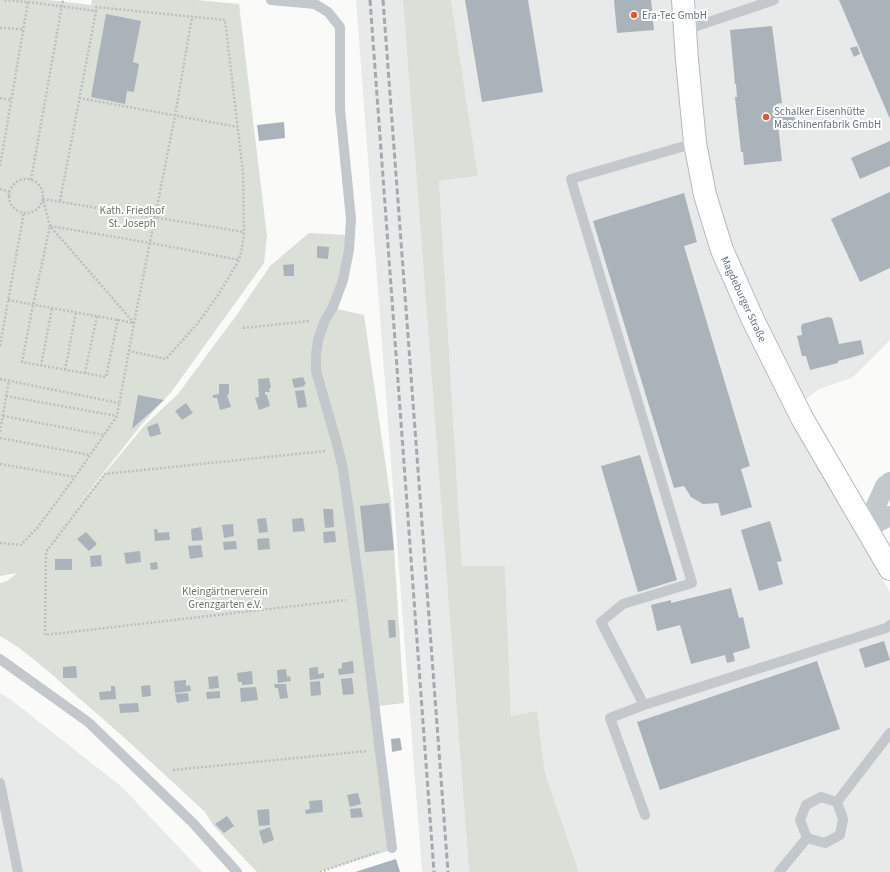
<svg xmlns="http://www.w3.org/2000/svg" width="890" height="872" viewBox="0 0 890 872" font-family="'Source Sans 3',sans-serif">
<rect width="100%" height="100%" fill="#fafaf8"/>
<path fill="#e8e9e9" d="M356,0H403L469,872H422Z
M451,0H890V340L852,378L819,389L787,414L890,592V872H579L545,773L537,711L511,716L505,566H462L439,181L478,176Z
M0,693L10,699L122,787L202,872H0Z"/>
<path fill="#dadfd7" d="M0,0H48L91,5L92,0H196L239,4L267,236L264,263L172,391L142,424L74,510L144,426L178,394L238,313L270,266L309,233L346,235L337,309L364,315L391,502L404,703L370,707L388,851L318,872H257L213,825L205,812C162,772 119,732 74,694C51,674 27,651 0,636V583L7,581L17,573L0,576Z
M403,0H451L478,176L439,181L462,566H505L511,716L537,711L545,773L579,872H469Z"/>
<path fill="#aab3b9" d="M465,0H528L543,92L482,102Z
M614,0H651L654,30L617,33Z
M839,0H890V119L859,47Z
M106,14L141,21L133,62L139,64L134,92L127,91L125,104L91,97Z
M772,26L782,103L776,104L777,111L794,110L795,123L778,124L782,161L744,165L743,152H741L735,97H737L736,84H735L730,30Z
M857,46L860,54L854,57L850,48Z
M284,122L285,138L259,141L257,125Z
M890,141V166L860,179L851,158Z
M890,192V268L860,282L831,219Z
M684,193L697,242L684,246L750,466L741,469L752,507L721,516L718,503L703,504L691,497L684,486L674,488L593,221Z
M317,246L329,247L328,259L317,258Z
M294,264V276H284L283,265Z
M828,317L832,318L839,344L861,340L864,354L838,361V363L810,370L806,356H802L797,336L802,335L801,327L802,324Z
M303,377L306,384H304L305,386L294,388L292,379Z
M269,378L271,388H269L270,392H265V395H267L270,406L259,410L255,398L259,397L258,379Z
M219,384H229V394L227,395L231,407L220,410L217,398H213V395L219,394Z
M304,390L307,407L298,408L295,391Z
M138,395L164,400L132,429Z
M186,403L193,413L182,420L175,411Z
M158,423L161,434L150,437L147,427Z
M640,455L677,580L638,592L601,466Z
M389,503L394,550L365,552L360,506Z
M323,509H333L334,527L325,528Z
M266,518L268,532L259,533L257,519Z
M303,518L305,531L293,532L292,519Z
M770,521L782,561L777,562L783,584L759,591L741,530Z
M233,524L234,536L224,538L222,525Z
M201,527L203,540L192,541L191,529Z
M154,529H157L158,533L169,532L170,540L155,541Z
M335,531L336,542L324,543L323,532Z
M86,532L97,544L89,551L77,539Z
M269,538L270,549L258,550L257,539Z
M236,541L237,549L224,550L223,542Z
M201,545L203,557L190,559L188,546Z
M140,551L141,562L126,564L124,553Z
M101,555L102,566L91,567L90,556Z
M55,559H72V570H55Z
M157,562L158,569L151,570L150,563Z
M731,588L739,618L743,617L750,648L733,653L735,661L727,663L725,655L691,664L680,625L657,631L651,605L671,600V603Z
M388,620H395L396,637L389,638Z
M884,641L890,660L865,668L859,649Z
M353,661L354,673L339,675L338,669L342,668V663Z
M817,661L840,729L660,790L637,722Z
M76,666L77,678H63V667Z
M318,667V674L324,673V678L310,680L309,668Z
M286,669L287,677L290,676L291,681L278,683L277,670Z
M252,671L253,684L242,685V682H238L237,673Z
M218,676L219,688L209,689L208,677Z
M352,678L354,694L343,695L341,679Z
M186,680V686L190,685L191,691L175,693L174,681Z
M320,681L321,695L311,696L310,682Z
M274,684H286L288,698L280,699L278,688H275Z
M150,685L151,696L142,697L141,686Z
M111,686H115L116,699L100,700L99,692L111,691Z
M256,687L258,700L241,702L240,688Z
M220,691V698L207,699L206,692Z
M188,693L189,701L177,703L175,694Z
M138,703L139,712L120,713L119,704Z
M400,738L402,750L392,752L391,739Z
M358,793L361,804L350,807L347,795Z
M322,800L323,812L306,814L305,810L310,809L309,801Z
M361,808L363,817L351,818L350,809Z
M269,809L270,825L259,826L257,810Z
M227,816L234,826L224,833L215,824Z
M270,827L274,840L263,844L259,831Z
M396,859L400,872H355Z"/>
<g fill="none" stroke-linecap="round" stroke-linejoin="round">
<defs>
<path id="secondary" d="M683,0L687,60L695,143L705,195L722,250L753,320L802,418L890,569"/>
</defs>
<use href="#secondary" stroke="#b3babf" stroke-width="24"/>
<path stroke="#bbbfc2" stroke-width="2.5" stroke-dasharray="2 2" stroke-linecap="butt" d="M28,2L96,11V7L225,20L243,173L244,232L242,248L239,260L218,295L198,323L166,359L129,351
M0,28L23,29
M0,98L11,100
M79,98L238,127
M0,166L28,2L3,0
M9 196a17 17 0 1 1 34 0a17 17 0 1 1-34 0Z
M31,180L63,0
M0,189L10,192
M60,201L96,11
M8,300L134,323
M118,319L106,377L22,362L33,305L50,226L151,243L239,260
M134,323L50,226L43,199L244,232
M243,328L310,321
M0,346L24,212
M41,366L52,308
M65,370L76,312
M85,373L97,316
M0,379L119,403
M6,396L117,416
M3,416L104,435
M0,432L9,380
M0,438L90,455
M325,451L105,474L46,552L45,635L346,600
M0,464L75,477
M0,543L21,545L38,527L75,477L117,416L134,323L175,116L192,17
M173,770L367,751
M320,872L378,852"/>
<path stroke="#c3c8cc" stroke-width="10" d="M271,0L315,4L328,12L340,27V109L351,219L349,250L343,280L333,307L325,320L318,340L316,355V371L337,444L343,469L361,598L392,848
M685,30L774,0
M0,659L88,722L192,822L237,872
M644,705L601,622L623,604L692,583L571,179L695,143
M0,783L18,872
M821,797L837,802L843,819L840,835L825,843L807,838L800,820L806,805Z
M837,802L890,733
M645,815L610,718L644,705L886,628L890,625
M779,872L807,838"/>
<path stroke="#c3c8cc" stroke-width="20" d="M866,528L885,486L890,482
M866,528L890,516"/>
<use href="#secondary" stroke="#fff" stroke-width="22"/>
<path stroke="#a2aab0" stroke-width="3" stroke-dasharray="6 3" stroke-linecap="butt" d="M370,0L434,872
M383,0L448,872"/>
</g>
<g fill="#e4572e" stroke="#fff" stroke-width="1.5">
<circle cx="634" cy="15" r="4"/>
<circle cx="766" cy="117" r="4"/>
</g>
<g text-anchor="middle" stroke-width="4" stroke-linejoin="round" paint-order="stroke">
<g font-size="11" fill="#657683" stroke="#fff" text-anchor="start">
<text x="642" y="19">Era-Tec GmbH</text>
<text x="774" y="115">Schalker Eisenhütte<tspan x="774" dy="13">Maschinenfabrik GmbH</tspan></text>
</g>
<g font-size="11" fill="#687a64" stroke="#fff">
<text x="132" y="214">Kath. Friedhof<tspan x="132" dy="13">St. Joseph</tspan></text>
<text x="225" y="595">Kleingärtnerverein<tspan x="225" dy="13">Grenzgarten e.V.</tspan></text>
</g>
<g font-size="11" fill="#657683" stroke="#fff">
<text transform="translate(744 299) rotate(65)" y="4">Magdeburger Straße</text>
</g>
</g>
</svg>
